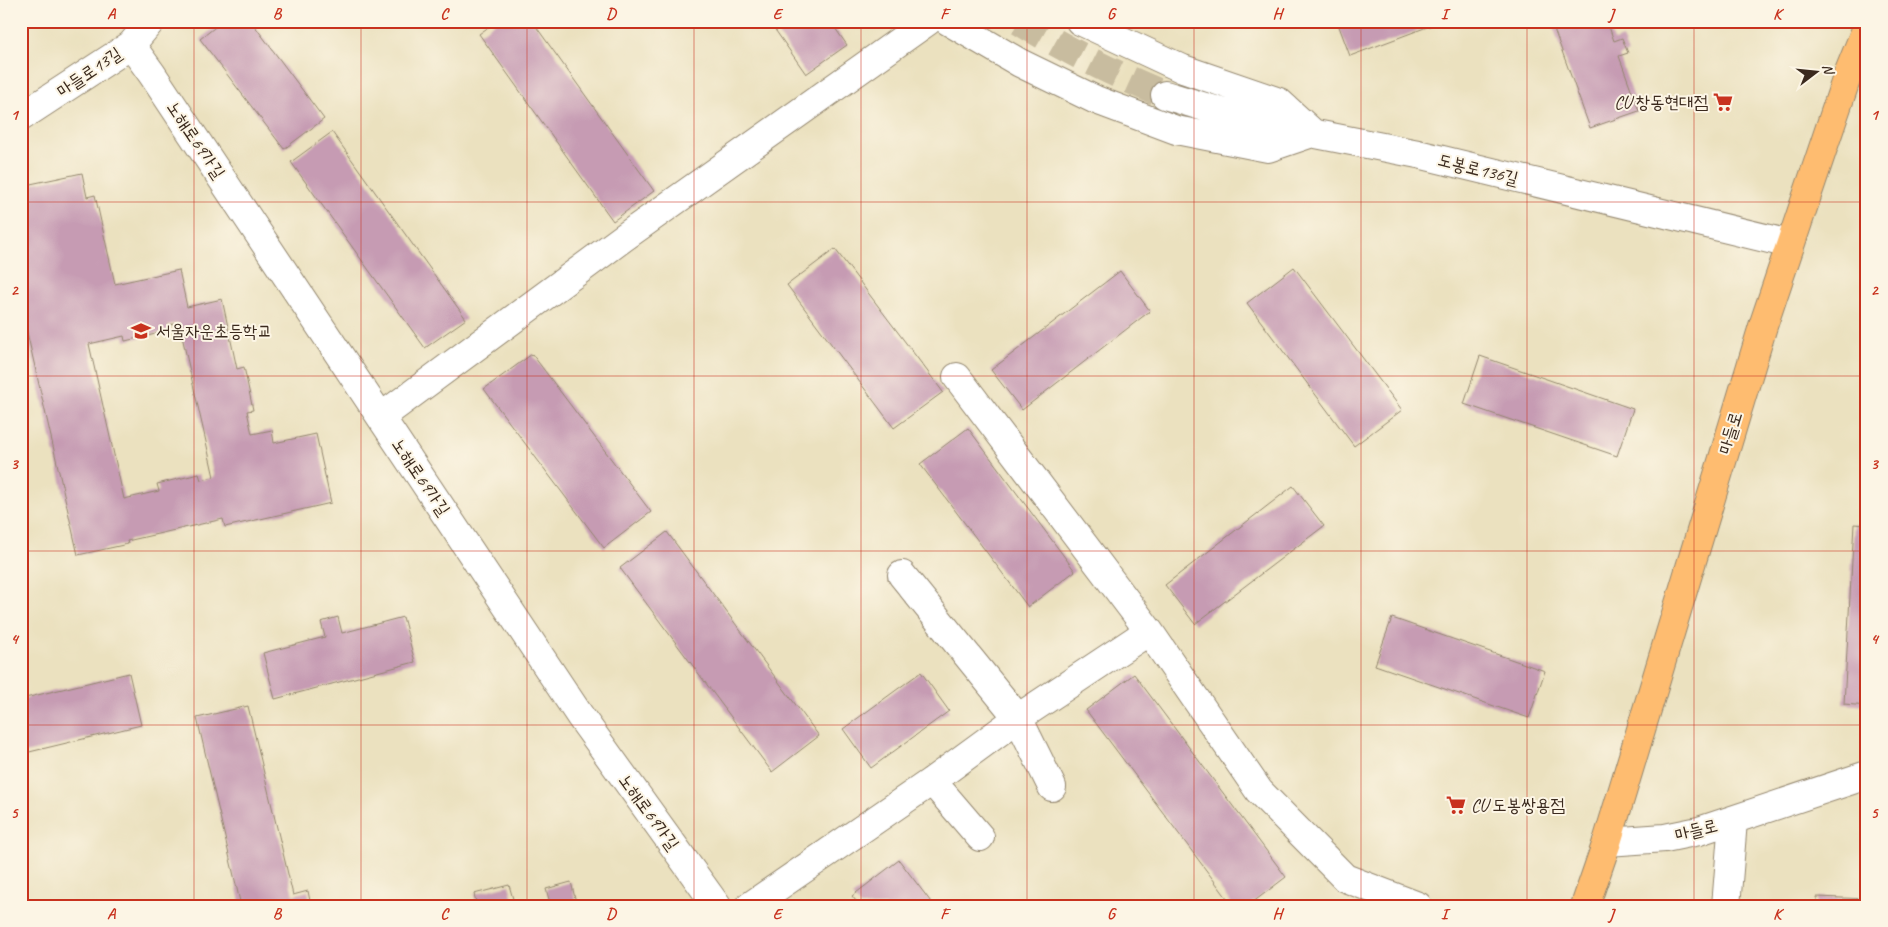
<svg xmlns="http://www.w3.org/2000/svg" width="1888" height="927" viewBox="0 0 1888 927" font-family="Caveat,'Poor Story',sans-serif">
<rect width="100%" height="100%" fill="#fcf5e5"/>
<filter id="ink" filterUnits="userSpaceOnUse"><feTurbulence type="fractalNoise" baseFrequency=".02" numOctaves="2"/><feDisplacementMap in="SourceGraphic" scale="10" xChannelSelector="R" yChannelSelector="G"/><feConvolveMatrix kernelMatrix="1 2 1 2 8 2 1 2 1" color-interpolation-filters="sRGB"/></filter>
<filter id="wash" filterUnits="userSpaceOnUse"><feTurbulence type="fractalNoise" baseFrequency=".0096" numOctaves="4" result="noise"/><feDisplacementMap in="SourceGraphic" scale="20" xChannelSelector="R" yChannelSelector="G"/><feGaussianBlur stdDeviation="1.12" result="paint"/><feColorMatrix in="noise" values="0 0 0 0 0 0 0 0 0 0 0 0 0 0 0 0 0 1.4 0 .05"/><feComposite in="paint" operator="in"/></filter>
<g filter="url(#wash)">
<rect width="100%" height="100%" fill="#ebe1bf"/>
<g id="blocks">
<path fill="#c69bb3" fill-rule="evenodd" d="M223,21H251L324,119L284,149L200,39Z
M497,21H532L654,191L613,221L479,34Z
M769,21H830L847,45L806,74Z
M1337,21H1443L1350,56Z
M1551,21H1607L1614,41L1622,38L1628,53L1619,56L1639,111L1590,128Z
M332,132L466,319L425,348L291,162Z
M82,173L87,197L95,195L115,284L179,270L187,307L222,299L237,369L244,367L253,410L247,411L252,434L272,430L274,443L316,434L331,503L225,527L223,519L127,541L128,544L78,555L21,306V186ZM179,323L214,477L201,480L199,474L157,484L159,491L124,499L89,344L124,336L125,341L169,331L168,325Z
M835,249L943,392L894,428L787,285Z
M1294,267L1402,410L1354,446L1247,303Z
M1120,271L1150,311L1022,410L991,370Z
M532,354L651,512L604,548L484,389Z
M1480,356L1633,409L1617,456L1464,404Z
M968,428L1075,571L1028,607L920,464Z
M1293,486L1324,526L1195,624L1165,585Z
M1854,524L1867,525V706L1844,704Z
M667,532L819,736L772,772L620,568Z
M338,617L342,633L403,617L415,662L275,699L263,653L325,637L321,622Z
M1392,618L1545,671L1529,718L1375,665Z
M921,672L949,711L871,768L843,729Z
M129,673L141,725L21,754V699Z
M1134,674L1286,877L1248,906H1233L1086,710Z
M248,706L293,895L308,891L311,906H261L260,904L241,906L197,718Z
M899,860L934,906H860L852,896Z
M571,882L577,906H551L546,889Z
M509,885L515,906H477L474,894Z
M1817,897L1867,899V906H1817Z"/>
</g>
</g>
<g filter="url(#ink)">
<use href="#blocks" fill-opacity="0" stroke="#93866e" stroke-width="1"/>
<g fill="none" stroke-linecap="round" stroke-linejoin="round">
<path stroke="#c8bc9f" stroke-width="28" stroke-dasharray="28 14" stroke-linecap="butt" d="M1019,21C1066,50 1114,74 1165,95"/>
<defs>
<path id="minor" d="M948,21L1020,63L1096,100L1176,130L1268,148L1312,133
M1080,21L1183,69L1279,102L1313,133
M131,45L152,74L580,716L717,906
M1165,95L1228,114L1275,126L1418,154L1790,244
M21,117L131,45L151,21
M957,377L1149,631
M381,417L623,238L928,21
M902,575L1018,718L1052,787
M932,781L980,837
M1607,842L1665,838L1699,831L1867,775
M750,906L932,781L1018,718L1149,631L1259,791L1345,878L1418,906
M1726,906L1733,821"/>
<path id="major" d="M1585,906L1607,842L1763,326L1848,74L1867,27"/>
</defs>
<use href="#minor" stroke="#93866e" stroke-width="30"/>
<use href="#major" stroke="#93866e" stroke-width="30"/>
<use href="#minor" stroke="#fff" stroke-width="28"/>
<use href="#major" stroke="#febc70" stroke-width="28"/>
</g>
</g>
<path fill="none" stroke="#c8321e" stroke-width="1" stroke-opacity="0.55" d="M194,21V906M361,21V906M527,21V906M694,21V906M861,21V906M1027,21V906M1194,21V906M1361,21V906M1527,21V906M1694,21V906M21,202H1867M21,376H1867M21,551H1867M21,725H1867"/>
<defs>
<symbol id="supermarket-bare" viewBox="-9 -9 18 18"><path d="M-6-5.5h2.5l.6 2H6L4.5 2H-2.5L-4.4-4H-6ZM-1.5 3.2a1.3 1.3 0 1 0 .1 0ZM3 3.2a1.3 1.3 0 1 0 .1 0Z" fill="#c8321e" stroke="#fcf5e5" stroke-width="2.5" paint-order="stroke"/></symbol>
<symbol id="school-bare" viewBox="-9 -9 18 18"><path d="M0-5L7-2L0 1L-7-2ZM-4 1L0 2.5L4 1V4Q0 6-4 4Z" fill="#c8321e" stroke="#fcf5e5" stroke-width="2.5" paint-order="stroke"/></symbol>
</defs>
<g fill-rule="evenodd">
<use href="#supermarket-bare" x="1709" y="88" width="28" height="28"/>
<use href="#school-bare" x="127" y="317" width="28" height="28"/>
<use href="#supermarket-bare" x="1442" y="791" width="28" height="28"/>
</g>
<g text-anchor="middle" stroke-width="4" stroke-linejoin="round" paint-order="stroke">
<g font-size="18" fill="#3b2a1e" stroke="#fcf5e5">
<text transform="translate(89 72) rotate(-34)" y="6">마들로13길</text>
<text transform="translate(196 140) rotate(56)" y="6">노해로69가길</text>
<text transform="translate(1478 169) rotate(14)" y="6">도봉로136길</text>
<text transform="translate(1730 433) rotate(-73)" y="6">마들로</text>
<text transform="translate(421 477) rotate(56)" y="6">노해로69가길</text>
<text transform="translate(649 812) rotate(54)" y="6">노해로69가길</text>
<text transform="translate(1696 830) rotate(-14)" y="6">마들로</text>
</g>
<g font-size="18" fill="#3b2a1e" stroke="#fcf5e5" text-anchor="start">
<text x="1708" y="108" text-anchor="end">CU 창동현대점</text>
<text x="156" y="337">서울자운초등학교</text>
<text x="1471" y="811">CU 도봉쌍용점</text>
</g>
</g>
<rect width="1888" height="927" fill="none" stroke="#fcf5e5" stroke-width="55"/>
<g transform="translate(1816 72) rotate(74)" stroke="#fcf5e5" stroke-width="4" paint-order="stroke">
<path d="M0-4L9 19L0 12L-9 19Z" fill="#3b2a1e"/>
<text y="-8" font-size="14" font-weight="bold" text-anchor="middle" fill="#3b2a1e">N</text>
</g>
<rect x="28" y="28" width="1832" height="872" fill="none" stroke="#c8321e" stroke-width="2"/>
<g font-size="16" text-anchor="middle" font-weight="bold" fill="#c8321e">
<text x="111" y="19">A</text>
<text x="277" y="19">B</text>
<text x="444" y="19">C</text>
<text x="611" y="19">D</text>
<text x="777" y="19">E</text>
<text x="944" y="19">F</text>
<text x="1111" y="19">G</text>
<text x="1277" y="19">H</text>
<text x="1444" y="19">I</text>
<text x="1611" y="19">J</text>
<text x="1777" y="19">K</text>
<text x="14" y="120">1</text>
<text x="1874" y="120">1</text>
<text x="14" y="295">2</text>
<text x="1874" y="295">2</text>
<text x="14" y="469">3</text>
<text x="1874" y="469">3</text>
<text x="14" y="644">4</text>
<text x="1874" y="644">4</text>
<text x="14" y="818">5</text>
<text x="1874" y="818">5</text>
<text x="111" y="919">A</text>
<text x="277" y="919">B</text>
<text x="444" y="919">C</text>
<text x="611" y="919">D</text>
<text x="777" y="919">E</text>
<text x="944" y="919">F</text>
<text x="1111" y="919">G</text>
<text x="1277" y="919">H</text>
<text x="1444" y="919">I</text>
<text x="1611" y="919">J</text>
<text x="1777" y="919">K</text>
</g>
</svg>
